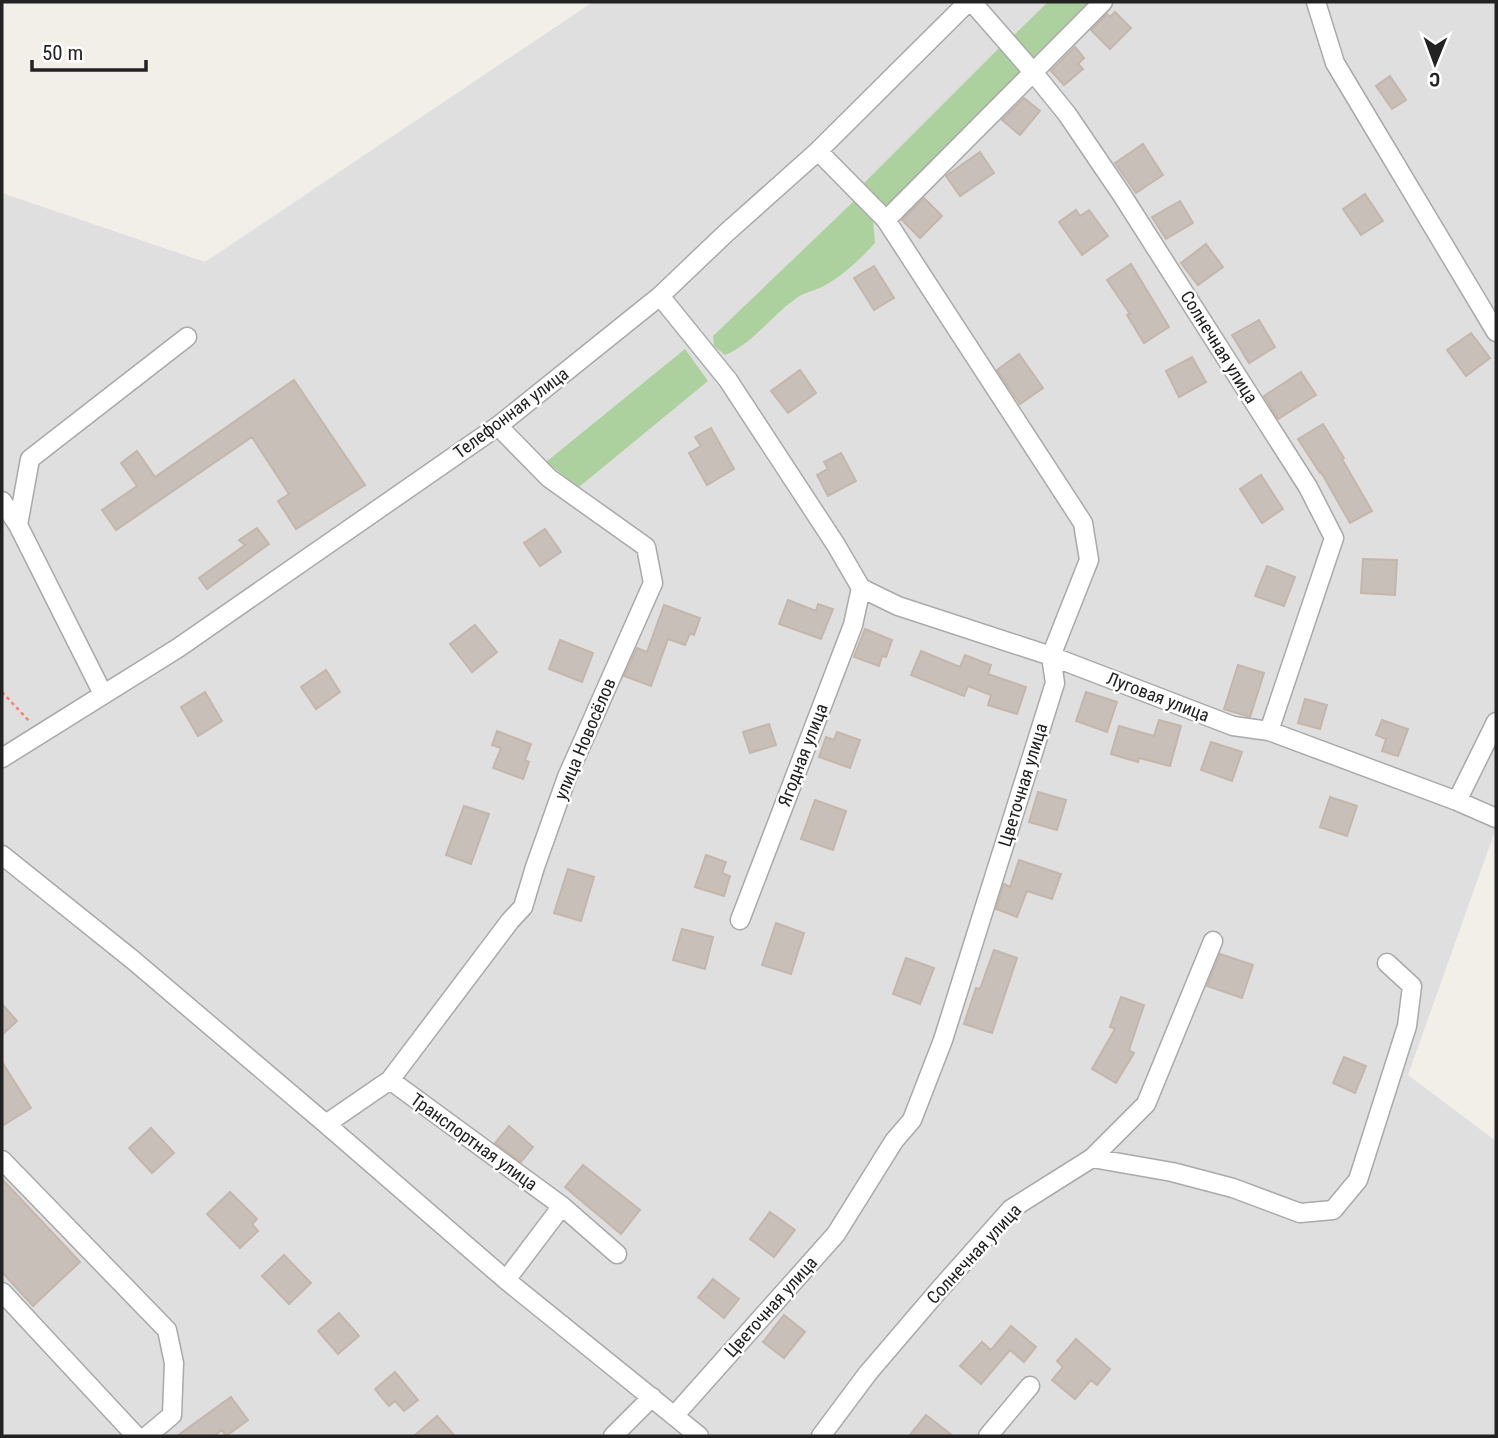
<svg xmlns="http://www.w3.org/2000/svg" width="1498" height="1438" viewBox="0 0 1498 1438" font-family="'Roboto Condensed',sans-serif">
<rect width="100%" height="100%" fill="#f2efe9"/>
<path fill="#e0dfdf" d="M593,2H1496V828L1408,1075L1496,1141V1436H2V193L205,262Z"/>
<path fill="#add19e" d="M1048,2H1091L1032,58L1013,36Z
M1001,46L1023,73L887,211L864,183Z
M854,201L873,220L875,243C860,260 843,275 824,286C814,291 802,293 794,300C770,317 753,344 725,355L714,346L713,336Z
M685,349L708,381L579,487L546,462Z"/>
<path fill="#c7bfb8" stroke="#c4b6ab" stroke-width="2" d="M1115,12L1131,28L1110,49L1091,30L1107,14L1110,17Z
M1075,47L1084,58L1078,64L1083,69L1064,85L1051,71Z
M1390,76L1406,100L1392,109L1376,86Z
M1024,98L1040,111L1020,135L1002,120Z
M1143,144L1163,175L1136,193L1115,163Z
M980,152L994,173L960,196L946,176Z
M1365,194L1383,221L1361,235L1343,209Z
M924,198L942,216L920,238L902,220Z
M1180,201L1193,223L1166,239L1152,217Z
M1076,210L1080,216L1089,210L1108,236L1082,255L1059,222Z
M1206,244L1223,267L1198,285L1181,263Z
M1131,264L1169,327L1144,343L1127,315L1130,314L1107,280Z
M874,266L894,298L874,310L854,278Z
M1259,320L1275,347L1249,363L1232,335Z
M1471,333L1490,358L1466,376L1447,350Z
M1019,354L1043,388L1020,404L997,370Z
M1192,357L1206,382L1179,397L1166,371Z
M800,370L816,393L788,413L771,391Z
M1301,372L1316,395L1278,419L1264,396Z
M294,380L365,485L296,529L278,501L289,494L252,437L116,530L102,510L137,486L121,463L137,451L155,477Z
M1323,424L1344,458L1342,459L1372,511L1350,523L1321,472L1320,473L1298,439Z
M711,428L734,469L707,485L689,453L701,446L695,437Z
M841,453L856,481L828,496L817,475L828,469L824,462Z
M1261,475L1283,509L1262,523L1240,489Z
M257,528L269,544L207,589L199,578L245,545L239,540Z
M545,529L561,552L540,566L524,543Z
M1363,559L1397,560L1395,595L1361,593Z
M1267,566L1295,577L1284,606L1255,596Z
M788,600L816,611L818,604L833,609L821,639L779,624Z
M664,605L700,618L694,635L690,633L685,645L668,639L651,686L624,676L637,648L647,652Z
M475,625L497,652L472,672L450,644Z
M865,629L892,640L886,657L882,656L879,666L854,657Z
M560,640L593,653L582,682L549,669Z
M921,651L960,667L965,655L991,665L988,674L1026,687L1017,714L988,705L991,695L968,686L964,696L911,675Z
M1238,665L1264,673L1250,717L1224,709Z
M326,670L340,692L316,709L301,687Z
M205,692L222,721L198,736L181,707Z
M1086,692L1117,702L1107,732L1076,721Z
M1305,699L1327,705L1320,729L1298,723Z
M1159,720L1181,726L1170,766L1139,758L1138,762L1111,754L1119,726L1154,736Z
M1382,720L1408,729L1398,756L1382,751L1386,739L1376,735Z
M769,724L776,745L750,753L743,732Z
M497,731L531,744L525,760L529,762L523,779L493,768L501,748L492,745Z
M837,732L860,740L850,768L819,757L826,737L834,740Z
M1211,742L1242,752L1232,781L1201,770Z
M1038,792L1066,800L1057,830L1029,822Z
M1330,797L1357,806L1347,836L1320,827Z
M815,800L846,811L833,850L801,839Z
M464,806L489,814L471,864L446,855Z
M706,855L726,862L722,873L730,876L724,896L695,887Z
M1019,860L1061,874L1052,899L1027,891L1017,917L996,909L1004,884L1010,887Z
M568,869L594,877L581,921L554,913Z
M776,923L804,933L791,974L762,965Z
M682,929L713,937L705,969L673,960Z
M994,950L1017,958L992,1033L964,1024L976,988L980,989Z
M1220,954L1253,965L1242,998L1207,986Z
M906,958L934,968L920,1004L893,994Z
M1121,997L1144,1005L1129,1050L1134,1053L1116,1083L1092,1069L1115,1029L1110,1027Z
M2,1004L17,1021L2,1035Z
M1344,1057L1366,1066L1355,1093L1333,1083Z
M2,1062L31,1108L2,1126Z
M509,1126L533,1147L521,1162L495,1143Z
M151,1128L174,1153L152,1173L129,1148Z
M583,1165L640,1210L621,1234L565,1187Z
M2,1179L80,1262L33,1306L2,1272Z
M230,1192L257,1219L252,1224L258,1231L240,1248L207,1214Z
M770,1212L795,1230L774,1257L750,1239Z
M284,1255L311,1283L289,1304L262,1276Z
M713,1279L739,1299L724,1318L698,1297Z
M339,1313L359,1336L338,1354L318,1331Z
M784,1315L805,1332L784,1358L763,1342Z
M1011,1326L1036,1347L1024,1362L1010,1350L981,1384L960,1366L982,1342L991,1350Z
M1076,1339L1110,1369L1097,1385L1091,1380L1075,1399L1052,1380L1063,1367L1057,1361Z
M395,1372L418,1400L404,1411L395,1401L389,1406L375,1389Z
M231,1397L248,1420L226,1436L222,1430L214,1436H177Z
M926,1415L953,1436H909Z
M437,1416L455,1436H414Z"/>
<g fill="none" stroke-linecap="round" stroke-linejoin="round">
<defs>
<path id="minor" d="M972,2L1033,72L1067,114L1122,195L1308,487L1334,538L1269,731
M1316,2L1335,63L1496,332
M886,220L1103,2
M660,296L728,380L836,545L861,588
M2,501L18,525L103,694
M18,525L30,459L187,337
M861,588L898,606L1051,656L1233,726L1269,731L1457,801L1496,818
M2,758L178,648L498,426L660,296L725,234L818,151L968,2
M1457,801L1496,722
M2,855L133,960L326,1124L506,1280L699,1436
M740,920L853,625L861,588
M390,1080L510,921L523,907L535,867L567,777L653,583L646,547L549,478L498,426
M326,1124L390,1080L562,1206L617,1254
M1092,1158L1172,1172L1233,1188L1300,1213L1333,1210L1358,1180L1407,1026L1412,986L1387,963
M2,1160L167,1330L174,1363L172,1415L147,1436
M506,1280L562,1206
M2,1292L136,1436
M674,1416L836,1234L894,1141L912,1120L943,1040L1055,683L1051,656L1089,560L1083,523L886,220L818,151
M613,1436L652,1397
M821,1436L868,1373L939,1290L1011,1209L1092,1158L1146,1104L1213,941
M988,1436L1030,1386"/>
</defs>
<use href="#minor" stroke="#a9a9a9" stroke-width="21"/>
<path stroke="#fa8072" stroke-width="2.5" stroke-dasharray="3.5 3.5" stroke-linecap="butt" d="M2,692L29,721"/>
<use href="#minor" stroke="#fff" stroke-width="18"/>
</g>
<g text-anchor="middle" stroke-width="5" stroke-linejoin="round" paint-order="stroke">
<g font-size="18" fill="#222" stroke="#fff">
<text transform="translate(1219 347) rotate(58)" y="6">Солнечная улица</text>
<text transform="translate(511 413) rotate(-37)" y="6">Телефонная улица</text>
<text transform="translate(1158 697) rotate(21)" y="6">Луговая улица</text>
<text transform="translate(585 739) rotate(-67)" y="6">улица Новосёлов</text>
<text transform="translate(803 755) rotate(-69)" y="6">Ягодная улица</text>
<text transform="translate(1023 785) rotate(-73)" y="6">Цветочная улица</text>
<text transform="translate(474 1142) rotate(36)" y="6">Транспортная улица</text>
<text transform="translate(974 1254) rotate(-47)" y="6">Солнечная улица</text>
<text transform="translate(771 1307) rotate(-48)" y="6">Цветочная улица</text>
</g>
</g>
<rect width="1498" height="1438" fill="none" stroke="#222222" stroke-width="7"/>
<g transform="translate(1435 63) rotate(181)" stroke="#ffffff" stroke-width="5" paint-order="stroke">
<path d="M0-5L12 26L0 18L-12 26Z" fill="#222222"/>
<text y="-10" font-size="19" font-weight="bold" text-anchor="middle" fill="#222222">С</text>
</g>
<path d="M32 60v10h114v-10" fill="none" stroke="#222222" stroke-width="3.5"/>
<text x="42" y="60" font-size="21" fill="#222222" stroke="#ffffff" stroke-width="5" paint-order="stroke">50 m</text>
</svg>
